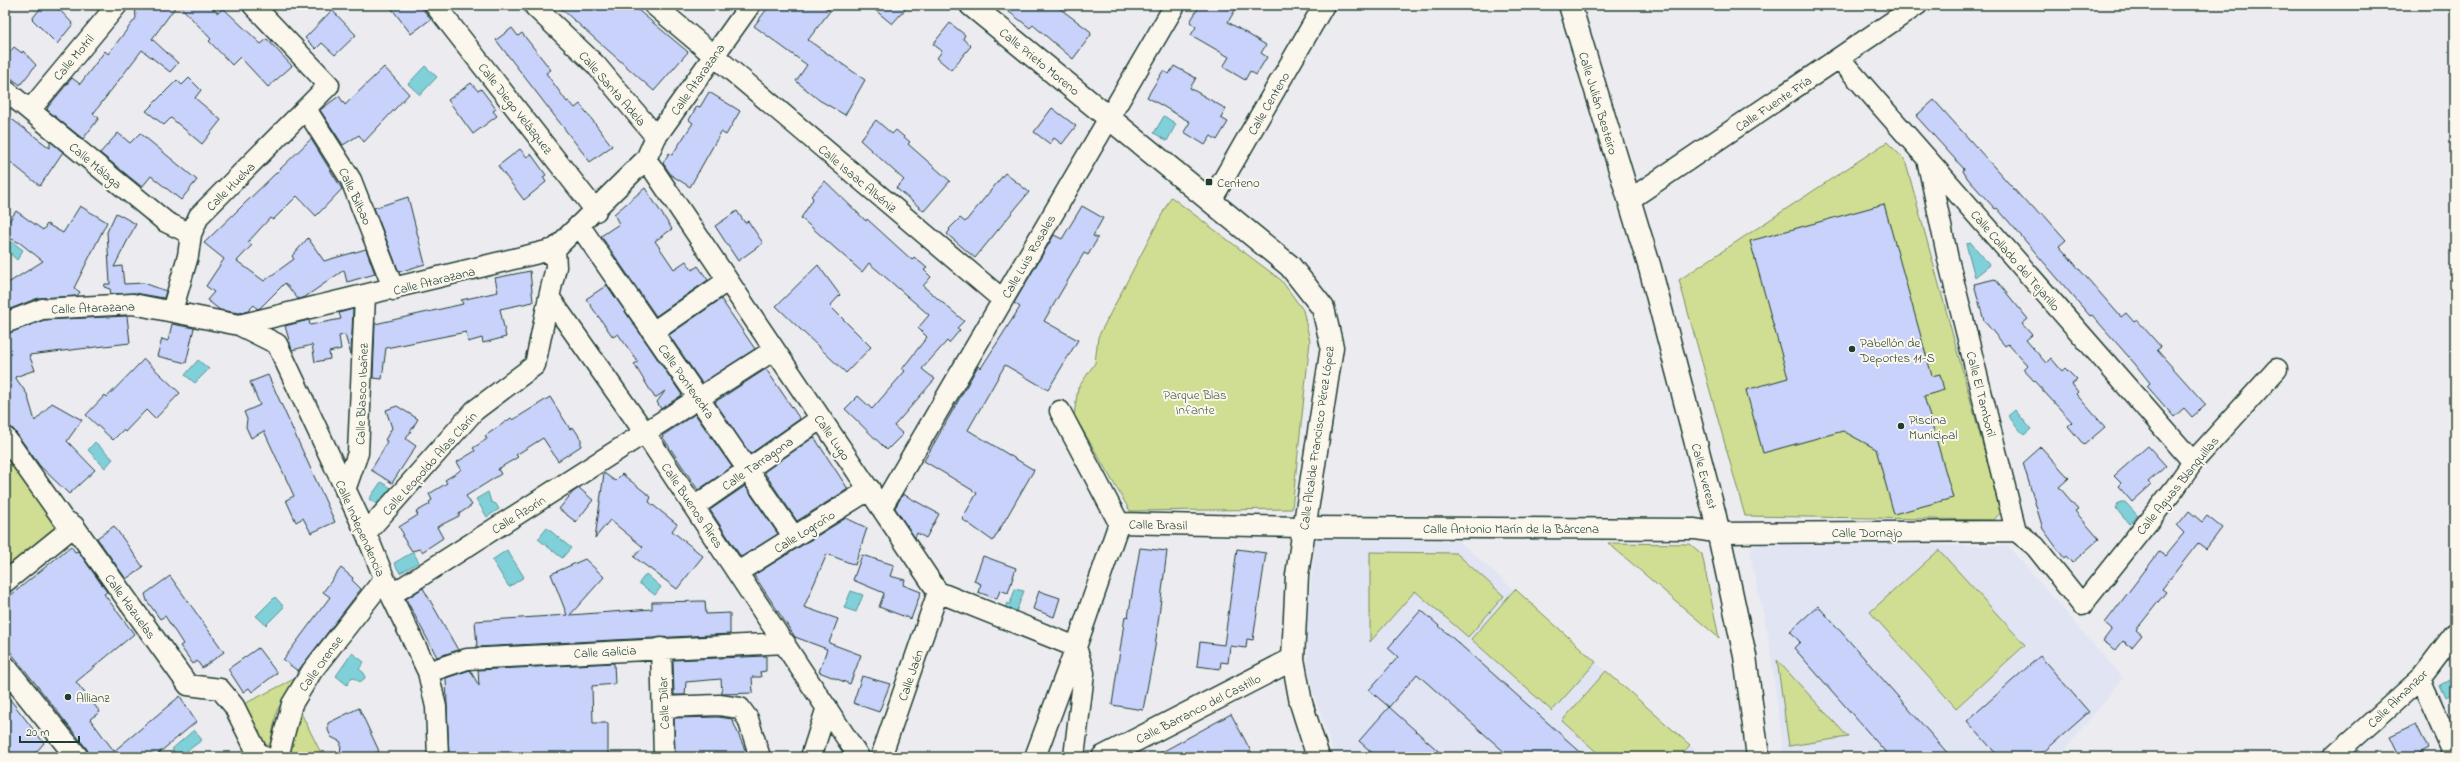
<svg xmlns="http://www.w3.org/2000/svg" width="2460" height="762" viewBox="0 0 2460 762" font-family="'Indie Flower',sans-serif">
<rect width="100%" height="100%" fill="#ececf0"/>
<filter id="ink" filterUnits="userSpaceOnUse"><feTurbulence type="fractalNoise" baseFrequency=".025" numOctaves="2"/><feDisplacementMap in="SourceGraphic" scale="8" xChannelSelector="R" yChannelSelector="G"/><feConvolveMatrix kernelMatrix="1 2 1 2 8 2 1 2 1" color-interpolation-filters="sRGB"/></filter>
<g filter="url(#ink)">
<path fill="#e1e4f3" d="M1316,538L1459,541L1703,757H1335L1313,691L1308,662L1306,631Z
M1760,544L2008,546L2123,678L2060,757H1784L1768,635L1750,555L1752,547Z"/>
<path fill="#cfde92" stroke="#778e63" d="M1887,142L1905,160L2001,512L1994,520L1745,516L1679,280Z
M1171,197L1281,280L1303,310L1310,341L1292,509L1130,511L1074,415L1078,388L1095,363L1098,337Z
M5,447L62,526L5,570Z
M1608,543L1690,544L1702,554L1719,638Z
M1939,550L2025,645L1956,708L1870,612Z
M1370,552L1456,553L1504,596L1468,637L1415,591L1370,642Z
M1515,589L1596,662L1552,711L1471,639Z
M1777,660L1848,737L1789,746Z
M1606,671L1690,745L1679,757H1602L1562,721Z
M300,676L277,710L269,750L261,748L240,706Z
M301,713L323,757H284Z"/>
<path fill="#80d0d9" stroke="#599597" d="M425,66L437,77L420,95L408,84Z
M1164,116L1176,124L1167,141L1154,133Z
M7,238L23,250L17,260L5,249Z
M1971,243L1990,265L1975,277L1966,244Z
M198,360L209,369L195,383L185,375Z
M2015,410L2031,429L2024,435L2008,416Z
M95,442L113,459L105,468L88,450Z
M381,482L391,488L379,506L369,499Z
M488,492L491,502L496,504L499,509L487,517L476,499Z
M2121,502H2125L2138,516L2129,524L2116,509L2118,503Z
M547,528L571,548L562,558L538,539Z
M507,550L524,577L509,587L492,560Z
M413,552L419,562L400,573L394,563Z
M646,574L661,587L655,595L639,583Z
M1015,589L1024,591L1016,612L1005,608L1007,603L1010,604Z
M851,591L863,595L856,612L844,608Z
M275,597L284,607L266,625L256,616Z
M352,653L364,662L359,669L364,673L365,678L360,682L352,677L347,685L336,676Z
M2455,677V693L2446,698L2440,685Z
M194,730L202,740L179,757L172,749Z"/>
<path fill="#c8d2fa" stroke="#1f3d34" d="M43,5H55L73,24L57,44L32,19Z
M135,5H177L152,39L178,63L170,72L142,50L93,114L99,118L83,139L47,110L48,107L72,78L80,84L105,51L108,54L136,18Z
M179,5H209L218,13L223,8L261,44L267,39L292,66L268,87L240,57L232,65L209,41L211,39Z
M389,5H419L431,19L411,34Z
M557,5H632L688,52L654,91Z
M770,5H821L830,11L808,40L865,80L845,115L819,100L796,81L807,65L754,26Z
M869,5H909L892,24Z
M1000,5H1055L1090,31L1091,35L1073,59L1033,25L1030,28Z
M1200,5H1238L1228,22L1266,45L1261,53L1267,57L1256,75L1250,71L1245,80L1223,67L1229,57L1191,35L1196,27L1190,22Z
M332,10L356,35L335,55L322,43L316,49L305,38Z
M950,23L965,35L963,39L971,46L951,70L937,58L942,51L933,44Z
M512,28L518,36L522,33L551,70L546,73L567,102L569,101L575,108L580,104L612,146L590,162L496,40Z
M14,47L22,53L23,51L36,65L20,85L5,73V58Z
M1174,66L1196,78L1190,88L1226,109L1221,118L1228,122L1217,140L1211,136L1205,145L1184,132L1190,122L1147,97L1163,71L1169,74Z
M384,67L409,94L364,142L359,135L343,145L320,110L339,96L345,105Z
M189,78L201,90L195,98L221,120L202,144L171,118L164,125L146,111L177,80L182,85Z
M471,83L478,91L481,89L496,109L493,111L497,116L473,134L448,100Z
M709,92L740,111L726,135L721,132L690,187L671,175L663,163L669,153L672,155L693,123L689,120L697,106L700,107Z
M1934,100L2030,207L2032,206L2040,215L2042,213L2066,240L2059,246L2121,317L2126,313L2134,322L2137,320L2161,347L2157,350L2206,405L2192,417L2184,408L2174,417L2147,386L2150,383L2135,364L2092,315L2090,316L1997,208L1995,209L1968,179L1963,171L1964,169L1916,116Z
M1052,108L1076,126L1062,144L1054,138L1050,144L1034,132Z
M5,114L50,148V141L63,152L40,186L5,158Z
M876,120L892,134L896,130L910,142L908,144L950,181L924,211L896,188L904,180L860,140Z
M118,133L130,143L140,133L197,180L181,200L151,176L142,187L100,153Z
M311,139L342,189L316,216L297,196L273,220L270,218L248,242L252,245L237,261L264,281L294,259L292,256L308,238L324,261L366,249L375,274L347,282L344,270L305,297L298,299L285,283L260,308L257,309L254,305L248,311L239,313L220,310L207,300L214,292L206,286L224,259L204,243Z
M520,149L527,157L531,154L546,175L543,177L546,182L524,200L498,166Z
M1005,173L1029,192L975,258L947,234L950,230L949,229L960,218L965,222Z
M825,181L866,221L867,219L912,260L914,257L927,268L924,270L931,277L923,286L964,321L957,328L960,330L949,343L947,341L922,369L935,379L894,426L903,434L887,450L845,409L858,396L872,409L905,371L902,369L927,337L918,328L929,315L869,263L862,272L801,218L812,201L813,198L811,196Z
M645,188L672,229L655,241L674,269L686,261L692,270L698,266L708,280L656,316L601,236L619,224L614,214Z
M408,197L425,264L399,272L374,208Z
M1884,204L1932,376L1940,374L1944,390L1924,396L1953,498L1894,514L1876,449L1843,431L1763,453L1746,390L1788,378L1750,241Z
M80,206L107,222L74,288L80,292L77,296L38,298L5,311V285L43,261L20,243L5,236V227L16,211L43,230L47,224L63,233Z
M1082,206L1103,218L1093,236L1098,238L1088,255L1084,253L1044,321L1078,340L1048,390L1005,365L968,430L1034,470L993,541L962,519L977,493L924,461L978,366L981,368L1020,307L1014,303L1054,235L1062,239Z
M737,211L745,223L748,221L763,243L738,261L715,226Z
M116,213L136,224L114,267L122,266L124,284L144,283L166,291L164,298L135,293L111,294L110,289L104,287L105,284H110L107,232Z
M818,265L840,295L830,306L871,347L846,373L776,306Z
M530,271L533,302L500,309L506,337L483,343L482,338L468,342L466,332L386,348L382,379L373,378L375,324L463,304L461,300L498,292L495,278Z
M1995,279L2028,319L2022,324L2032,335L2026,340L2046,363L2051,358L2062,371L2065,368L2077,380L2072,384L2078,392L2076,394L2105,427L2084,445L2068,426L2072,422L2023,369L2027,365L2008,344L2005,346L1984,321L1974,284Z
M607,285L682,395L661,409L657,402L665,391L655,398L634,364L638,362L618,334L613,337L586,299Z
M721,299L755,349L702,383L669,335Z
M353,309L351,355L345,335L339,336L341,349L329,352L330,359L315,362L312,345L292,350L285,326L309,320L310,325L341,319L339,313Z
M127,316L130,343L29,355L35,370L15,377L27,394L35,421L52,403L82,420L67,441L95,470L69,494L40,466L14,430L5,421V334L44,320Z
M172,324L194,328L186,363L157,356L162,339L168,341Z
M144,359L180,393L155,419L146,410L125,432L123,430L113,440L86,415L105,395L107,397Z
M766,369L800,419L750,454L715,402Z
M268,375L335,522L311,533L303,518L296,522L286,500L294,496L264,431L251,438L246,427L247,419L244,412L260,405L250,382Z
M550,397L570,429L573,427L581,439V446L558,461L543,438L516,455L518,457L498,469L501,474L466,496L472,505L459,514V516L437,527L443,538L422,552L420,549L412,551L402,536L404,535L399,527L418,515L416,512L430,504L429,502L432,500L429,494L447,483L445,480L458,472L461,469L457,462L475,451L473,448L487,439L485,436L511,418L513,420Z
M397,406L418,419L406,439L416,446L392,483L371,470L382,452L387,441L385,440L392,428L386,410Z
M695,414L732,467L698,490L662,436Z
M814,437L848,489L797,521L764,472Z
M2148,446L2166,466L2148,482L2151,485L2132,502L2118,486L2121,483L2114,476Z
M2041,447L2069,478L2059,487L2078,509L2075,511L2099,539L2072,563L2066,556L2064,558L2043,529L2023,463Z
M604,473L615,481L622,474L651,497L649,502L677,524L672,531L703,556L677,589L634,557L643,547L610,520L595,538Z
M745,486L778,534L741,557L710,510Z
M579,488L593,500L576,522L559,509L573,492Z
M903,494L939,514L926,538L917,533L915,538L895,508Z
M2189,511L2202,522L2207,516L2222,528L2206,549L2198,543L2162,589L2166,592L2136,630L2142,635L2132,647L2123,641L2116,650L2103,641L2112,629L2105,623L2159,552L2165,556L2184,533L2177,526Z
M846,518L867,528L855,565L827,554L804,607L838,619L829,643L861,655L850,684L819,672L827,649L795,637L754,575Z
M114,526L143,567L126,579L97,538Z
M71,546L75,552L78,551L107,592L104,594L134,634L76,682L100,712L90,719L114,751L180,696L196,722L154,757H90L87,749L5,645V600Z
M1140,548L1167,551L1155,647L1143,710L1112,705L1125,616L1128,617Z
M1237,549L1266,553L1253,640L1247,639L1246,648L1230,646L1228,663L1221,662L1220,669L1197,666L1200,642L1224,645Z
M862,555L894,565L890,576L905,580L903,585L921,592L911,619L879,607L884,593L853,580Z
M983,556L1016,568L1008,593L1000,590L997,599L978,592L981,584L974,581Z
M585,559L604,577L570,615L652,609V602L705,601L706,614L730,613V634L477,647L475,621L567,615L551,574Z
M341,568L353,578L352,580L361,589L298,671L283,660L330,597L323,592Z
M170,576L224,652L202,668L197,661L193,664L180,646L183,644L165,616L160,619L147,601L145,594Z
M423,588L458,650L437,657L406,599Z
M1039,591L1060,598L1054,617L1033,609Z
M1818,606L1843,634L1951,757H1890L1794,648L1800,642L1790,631Z
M1421,610L1491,672L1586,757H1510L1417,674L1389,707L1369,690L1398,657L1388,648Z
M258,648L277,673L252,692L249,688L243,692L228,669Z
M766,656V671L760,672L761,677H752L753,693L722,694L721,679L686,682L685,695H674L673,660Z
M2040,656L2089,712L2038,757H1999L1967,721Z
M614,663L615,684L592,686L593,723H608V757H449L446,678L470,670L479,686L478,670Z
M862,676L890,684L879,712L853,703Z
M5,693L44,743L32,757H5Z
M1389,707L1445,757H1377L1359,741Z
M359,708L379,751L368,757H340L341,742L331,737L328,730V723Z
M1231,714L1254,757H1153Z
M718,717L732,719L748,757H675L674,718Z
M2416,724L2428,748L2411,757H2400L2390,736Z"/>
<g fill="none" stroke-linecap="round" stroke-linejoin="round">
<defs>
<path id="minor" d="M435,5L596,211
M654,5L1003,300
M535,7L596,65L656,137
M1839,58L2193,462
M5,90L166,222L191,234
M306,109L351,180L394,290
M30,110L117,5
M646,159L938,592L1076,647L1084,673L1074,757
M1927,159L1948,259L2016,531L2035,546L2082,605L2175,488L2193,462L2277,369
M1629,200L1917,5
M1211,201L1324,5
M579,225L794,537
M555,249L556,267L549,297L645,433L859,757
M172,311L188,256L191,234L199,216L329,85L253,5
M5,323L42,309L133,304L239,325L555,249L646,159L656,137L750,5
M239,325L277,344L366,533L391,595L428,672L436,707L438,757
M653,332L727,281
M1060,411L1119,523
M5,437L63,519L74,526L188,685L220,689L234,706L257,752L264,757
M345,490L358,453L365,296
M694,507L820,419
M882,507L1175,5
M366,533L474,411L535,365L549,297
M738,572L870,489
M5,582L74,526
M391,595L774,350
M661,648L664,757
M428,672L467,659L785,643
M2420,679L2455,757
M663,707L719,705L740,708L748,719L760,757
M278,757L292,704L312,671L384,579
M811,757L827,707
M881,757L938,592
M1035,757L1076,647L1119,523L1303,527L1695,529L1719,533L2016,531
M2333,757L2420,679L2455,633"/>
<path id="tertiary" d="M971,5L1290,266L1323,308L1332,347L1297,575L1293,659L1301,703L1318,757
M1570,5L1650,268L1714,512L1745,656L1758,757
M5,667L77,757
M1103,757L1293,659"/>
</defs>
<use href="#minor" stroke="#1f3d34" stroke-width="23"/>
<use href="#tertiary" stroke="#1f3d34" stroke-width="25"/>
<use href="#minor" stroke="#fbf7ec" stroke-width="20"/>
<use href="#tertiary" stroke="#fbf7ec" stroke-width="22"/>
</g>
</g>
<g fill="#1f3d34" stroke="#fbf7ec" stroke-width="1.5">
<rect x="1205" y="178" width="8" height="8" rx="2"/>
<circle cx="1852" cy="349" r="4"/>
<circle cx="1901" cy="426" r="4"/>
<circle cx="68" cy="697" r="4"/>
</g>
<g text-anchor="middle" stroke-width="4" stroke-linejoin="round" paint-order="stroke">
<g font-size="13" fill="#1f3d34" stroke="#fbf7ec">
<text transform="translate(73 57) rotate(-50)" y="5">Calle Motril</text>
<text transform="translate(1040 61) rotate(39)" y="5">Calle Prieto Moreno</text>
<text transform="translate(697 79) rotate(-55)" y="5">Calle Atarazana</text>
<text transform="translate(613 88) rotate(49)" y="5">Calle Santa Adela</text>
<text transform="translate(1268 103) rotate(-60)" y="5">Calle Centeno</text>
<text transform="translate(1599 103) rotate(73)" y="5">Calle Julián Besteiro</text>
<text transform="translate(1773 103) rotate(-34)" y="5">Calle Fuente Fría</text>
<text transform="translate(516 108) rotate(52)" y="5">Calle Diego Velázquez</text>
<text transform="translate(96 165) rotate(40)" y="5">Calle Málaga</text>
<text transform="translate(858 178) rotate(40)" y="5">Calle Isaac Albéniz</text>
<text transform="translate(230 186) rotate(-45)" y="5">Calle Huelva</text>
<text transform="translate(356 196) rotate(65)" y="5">Calle Bilbao</text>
<text transform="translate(1028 256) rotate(-60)" y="5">Calle Luis Rosales</text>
<text transform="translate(2016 260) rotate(49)" y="5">Calle Collado del Tejarillo</text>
<text transform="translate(434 280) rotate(-14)" y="5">Calle Atarazana</text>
<text transform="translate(93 307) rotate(-2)" y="5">Calle Atarazana</text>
<text transform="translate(687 381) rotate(55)" y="5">Calle Pontevedra</text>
<text transform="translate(361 394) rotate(-88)" y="5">Calle Blasco Ibañez</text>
<text transform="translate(1982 394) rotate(76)" y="5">Calle El Tamboril</text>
<text transform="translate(833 437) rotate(55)" y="5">Calle Lugo</text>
<text transform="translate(1316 438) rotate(-82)" y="5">Calle Alcalde Francisco Pérez López</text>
<text transform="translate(429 463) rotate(-48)" y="5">Calle Leopoldo Alas Clarín</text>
<text transform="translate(757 463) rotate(-35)" y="5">Calle Tarragona</text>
<text transform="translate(1705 476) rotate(75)" y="5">Calle Everest</text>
<text transform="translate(2177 485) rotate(-51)" y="5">Calle Aguas Blanquillas</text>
<text transform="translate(693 505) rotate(56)" y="5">Calle Buenos Aires</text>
<text transform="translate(518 514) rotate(-32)" y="5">Calle Azorín</text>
<text transform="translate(1158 524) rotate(1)" y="5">Calle Brasil</text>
<text transform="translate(361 528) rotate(66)" y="5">Calle Independencia</text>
<text x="1511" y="533">Calle Antonio Marín de la Bárcena</text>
<text transform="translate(804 531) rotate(-32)" y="5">Calle Logroño</text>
<text x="1867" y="537">Calle Dornajo</text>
<text transform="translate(131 606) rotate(54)" y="5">Calle Hazuelas</text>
<text transform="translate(605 651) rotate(-3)" y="5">Calle Galicia</text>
<text transform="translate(320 663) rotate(-54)" y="5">Calle Orense</text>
<text transform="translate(910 675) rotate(-71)" y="5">Calle Jaén</text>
<text transform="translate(2397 698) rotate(-44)" y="5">Calle Almanzor</text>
<text transform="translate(663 703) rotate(-92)" y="5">Calle Dílar</text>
<text transform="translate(1198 708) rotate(-27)" y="5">Calle Barranco del Castillo</text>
</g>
<g font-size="13" fill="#1f3d34" stroke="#fbf7ec" text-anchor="start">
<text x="1217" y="187">Centeno</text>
<text x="1860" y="347">Pabellón de<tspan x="1860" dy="15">Deportes 11-S</tspan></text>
<text x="1909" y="424">Piscina<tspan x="1909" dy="15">Municipal</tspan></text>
<text x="76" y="702">Allianz</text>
</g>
<g font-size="13" fill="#425d47" stroke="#fbf7ec">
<text x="1195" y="399">Parque Blas<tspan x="1195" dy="15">Infante</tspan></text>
</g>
</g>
<rect width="2460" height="762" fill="none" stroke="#fbf7ec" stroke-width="20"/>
<rect x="10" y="10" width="2440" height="742" fill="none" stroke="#1f3d34" stroke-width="1.5" filter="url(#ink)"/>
<path d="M20 736v6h59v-6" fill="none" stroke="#1f3d34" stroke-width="2"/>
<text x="26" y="736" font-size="12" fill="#1f3d34" stroke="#fbf7ec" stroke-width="3" paint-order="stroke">20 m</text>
</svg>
